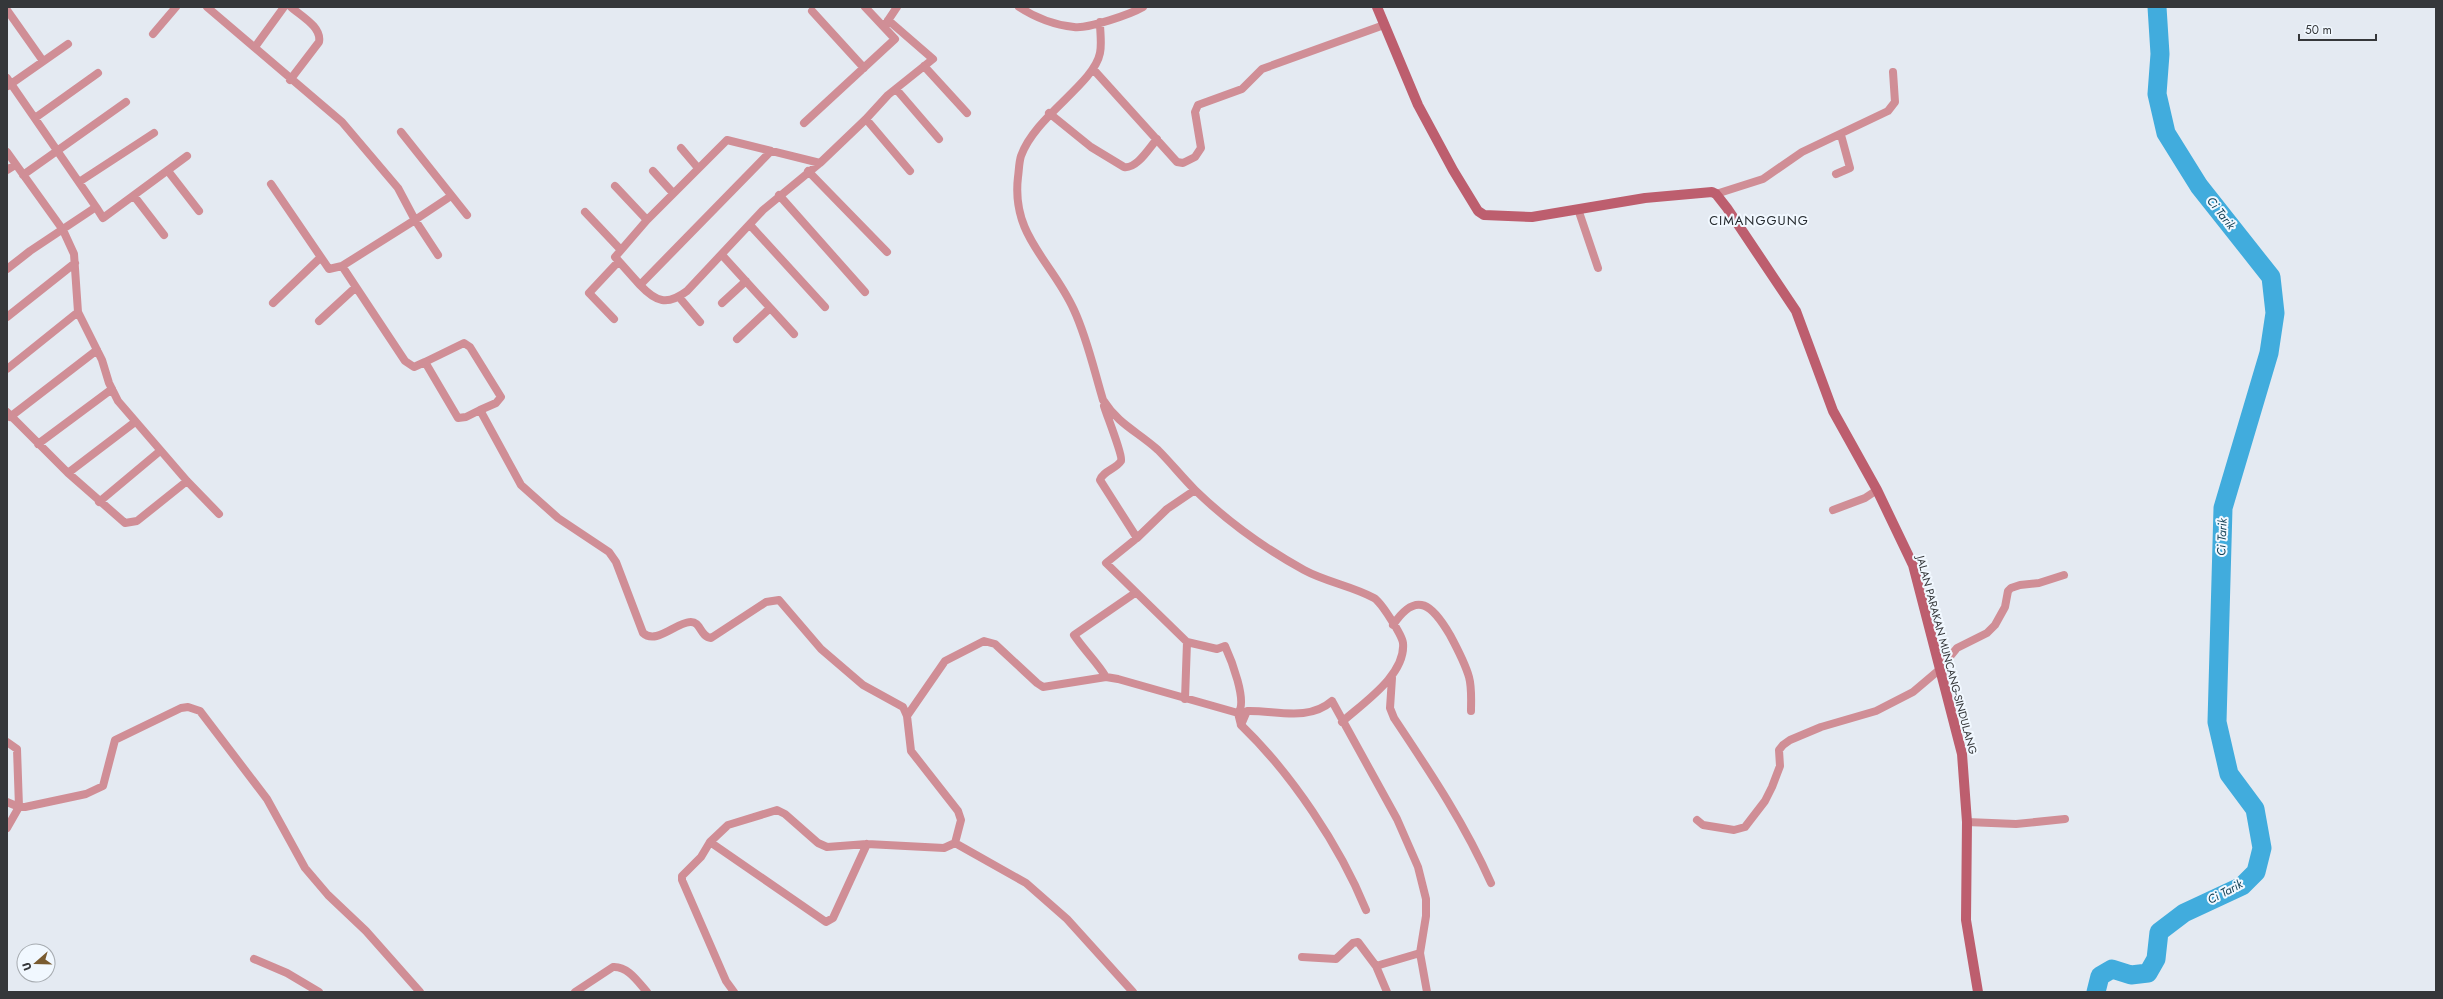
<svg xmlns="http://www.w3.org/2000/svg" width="2443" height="999" viewBox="0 0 2443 999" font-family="Jost,sans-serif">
<rect width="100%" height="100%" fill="#e4eaf2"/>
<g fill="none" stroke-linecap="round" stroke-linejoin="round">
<path stroke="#41acdd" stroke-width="19" d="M2096,992L2100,976L2112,969L2131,975L2148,973L2156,959L2159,932L2184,913L2242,886L2256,872L2262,848L2255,809L2229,774L2217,722L2223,508L2269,353L2275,313L2271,277L2199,186L2166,133L2157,94L2160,54L2157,7"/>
<path stroke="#d08e96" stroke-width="8" d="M207,7L342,122L398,188L415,220L342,266L405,361L414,367L425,362L458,418L466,417L480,410L521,485L558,518L609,552L616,562L643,633C656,645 675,623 690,622C701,621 700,637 711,638L766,602L779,600L821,649L863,685L903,707L907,716L945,661L984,641L995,644L1037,683L1043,687L1106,677L1118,679L1238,713L1241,725L1247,711C1275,710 1308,722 1332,701L1397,819L1418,867L1426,899V916L1420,953L1427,992
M1019,7C1036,18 1054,25 1074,27C1088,29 1131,14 1143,7
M7,10L43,61
M812,11L864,68
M1100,22C1100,32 1102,44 1100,53C1094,84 1035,116 1021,156C1019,162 1019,170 1018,177C1011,236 1052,261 1074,310C1087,338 1094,370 1103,400C1119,425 1137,431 1158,450C1171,463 1182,477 1195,490C1228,522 1264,548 1304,570C1326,582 1352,586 1374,598C1381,602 1402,635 1403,643C1406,675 1363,703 1342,722
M885,25L897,7
M153,34L176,7
M255,47L284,7
M924,66L967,113
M1093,69L1177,162L1183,163L1195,157L1201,148L1195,112L1198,105L1242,89L1262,69L1384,25
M7,78L96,207
M290,80L319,42C322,27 301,16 291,7
M8,86L68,44
M896,89L939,139
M1049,113L1091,147L1124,167C1137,169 1149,148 1157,139
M35,118L98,73
M866,119L888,95L933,59L888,20
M804,123L895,39L865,7
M401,132L467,215
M681,148L698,168
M771,151L640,285C656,302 667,306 687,291L763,210L820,163
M7,152L63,230L74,254L78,312L102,360L109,383L118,401L187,481L219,514
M7,170L15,165
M168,171L199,211
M653,171L673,193
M808,171L887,252
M1836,174L1850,168L1841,135
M23,175L126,102
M79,182L154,133
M271,184L329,269L342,266
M615,186L647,220L615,257L640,285
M1716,194L1763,179L1802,152L1888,111L1895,102L1893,72
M779,195L865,292
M134,196L164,235
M1578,209L1598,268
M585,212L620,249
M647,220L727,140L820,163L866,119L910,171
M750,225L825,307
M438,255L415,220L451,196
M722,255L794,334
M7,269L30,251L96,207L103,218L187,156
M679,297L700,322
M273,303L320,258
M722,303L746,281
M7,317L75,263
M614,319L589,293L618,262
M319,321L356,287
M737,339L770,308
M425,362L464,343L470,347L501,397L496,403L480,410
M7,369L78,312
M1104,406C1107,416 1123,456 1121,461C1116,469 1103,471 1100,480L1137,538L1106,563L1187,642L1217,649L1225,646C1231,659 1248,702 1238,713
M7,412L68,473L125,523L137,521L187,481
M10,417L97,350
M38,444L112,389
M68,473L135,422
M99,502L160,451
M1833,510L1865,498L1877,490
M1137,538L1167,509L1195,490
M1393,625C1417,589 1433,606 1450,635C1457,648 1465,663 1469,677C1472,688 1471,700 1471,711
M1106,677C1097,662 1084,650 1074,635L1135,593
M1392,678L1390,708L1394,718C1430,772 1465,824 1491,883
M1185,699L1187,642
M907,716L911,751L958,811L961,820L955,843L1026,883L1067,919L1133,992
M1241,725C1291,773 1340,846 1366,910
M7,742L17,749L19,807H25L86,794L103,786L115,740L181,708L188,707L200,711L267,799L305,868L328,895L366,931L420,992
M7,802L19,807L7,828
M1697,820L1703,825L1734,830L1745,827L1765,801L1772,787L1780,766L1779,750L1783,745L1790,740L1821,727L1876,711L1913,692L1939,670L1957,648L1987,633L1995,625L2005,607L2008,591L2011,588L2020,585L2039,583L2064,575
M1967,822L2016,824L2065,819
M710,842L728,825L777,810L785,814L818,843L827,847L867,844L944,848L955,843
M1302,957L1336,959L1353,943L1358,942L1376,966L1387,992
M254,959L287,973L319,992
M1376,966L1420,953
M575,992L613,967C628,966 638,982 647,992
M734,992L726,981L682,880V876L701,857L710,842L826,922L833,918L867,844"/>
<path stroke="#bd5e6e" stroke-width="10" d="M1377,7L1418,105L1453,170L1478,211L1484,215L1532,217L1645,198L1712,192L1716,194L1727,208L1796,311L1833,411L1877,490L1913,565L1962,754L1967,822L1966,920L1978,992"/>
</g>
<g text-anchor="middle" stroke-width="4" stroke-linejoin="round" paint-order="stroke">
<g font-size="11" fill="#35373a" stroke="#f1f8ff">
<text transform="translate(1947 655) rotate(75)" y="4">JALAN PARAKAN MUNCANG-SINDULANG</text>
</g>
<g font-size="12" font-style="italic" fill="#144156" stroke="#f1f8ff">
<text transform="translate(2221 213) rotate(52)" y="4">Ci Tarik</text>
<text transform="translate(2222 537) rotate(-88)" y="4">Ci Tarik</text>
<text transform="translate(2225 892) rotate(-28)" y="4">Ci Tarik</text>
</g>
<g font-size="13" letter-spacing="1" fill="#272c31" stroke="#f1f8ff">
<text x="1759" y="225">CIMANGGUNG</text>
</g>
</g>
<rect width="2443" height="999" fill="none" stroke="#35373a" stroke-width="16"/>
<g transform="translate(36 963) rotate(250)"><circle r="19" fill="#f1f8ff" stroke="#a6abb0"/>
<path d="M0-3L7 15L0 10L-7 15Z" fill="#795b30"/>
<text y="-6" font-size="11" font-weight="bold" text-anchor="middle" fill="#35373a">U</text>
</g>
<path d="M2299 34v6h77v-6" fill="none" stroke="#35373a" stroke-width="2"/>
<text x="2305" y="34" font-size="12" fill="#35373a" stroke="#f1f8ff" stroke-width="3" paint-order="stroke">50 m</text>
</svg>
